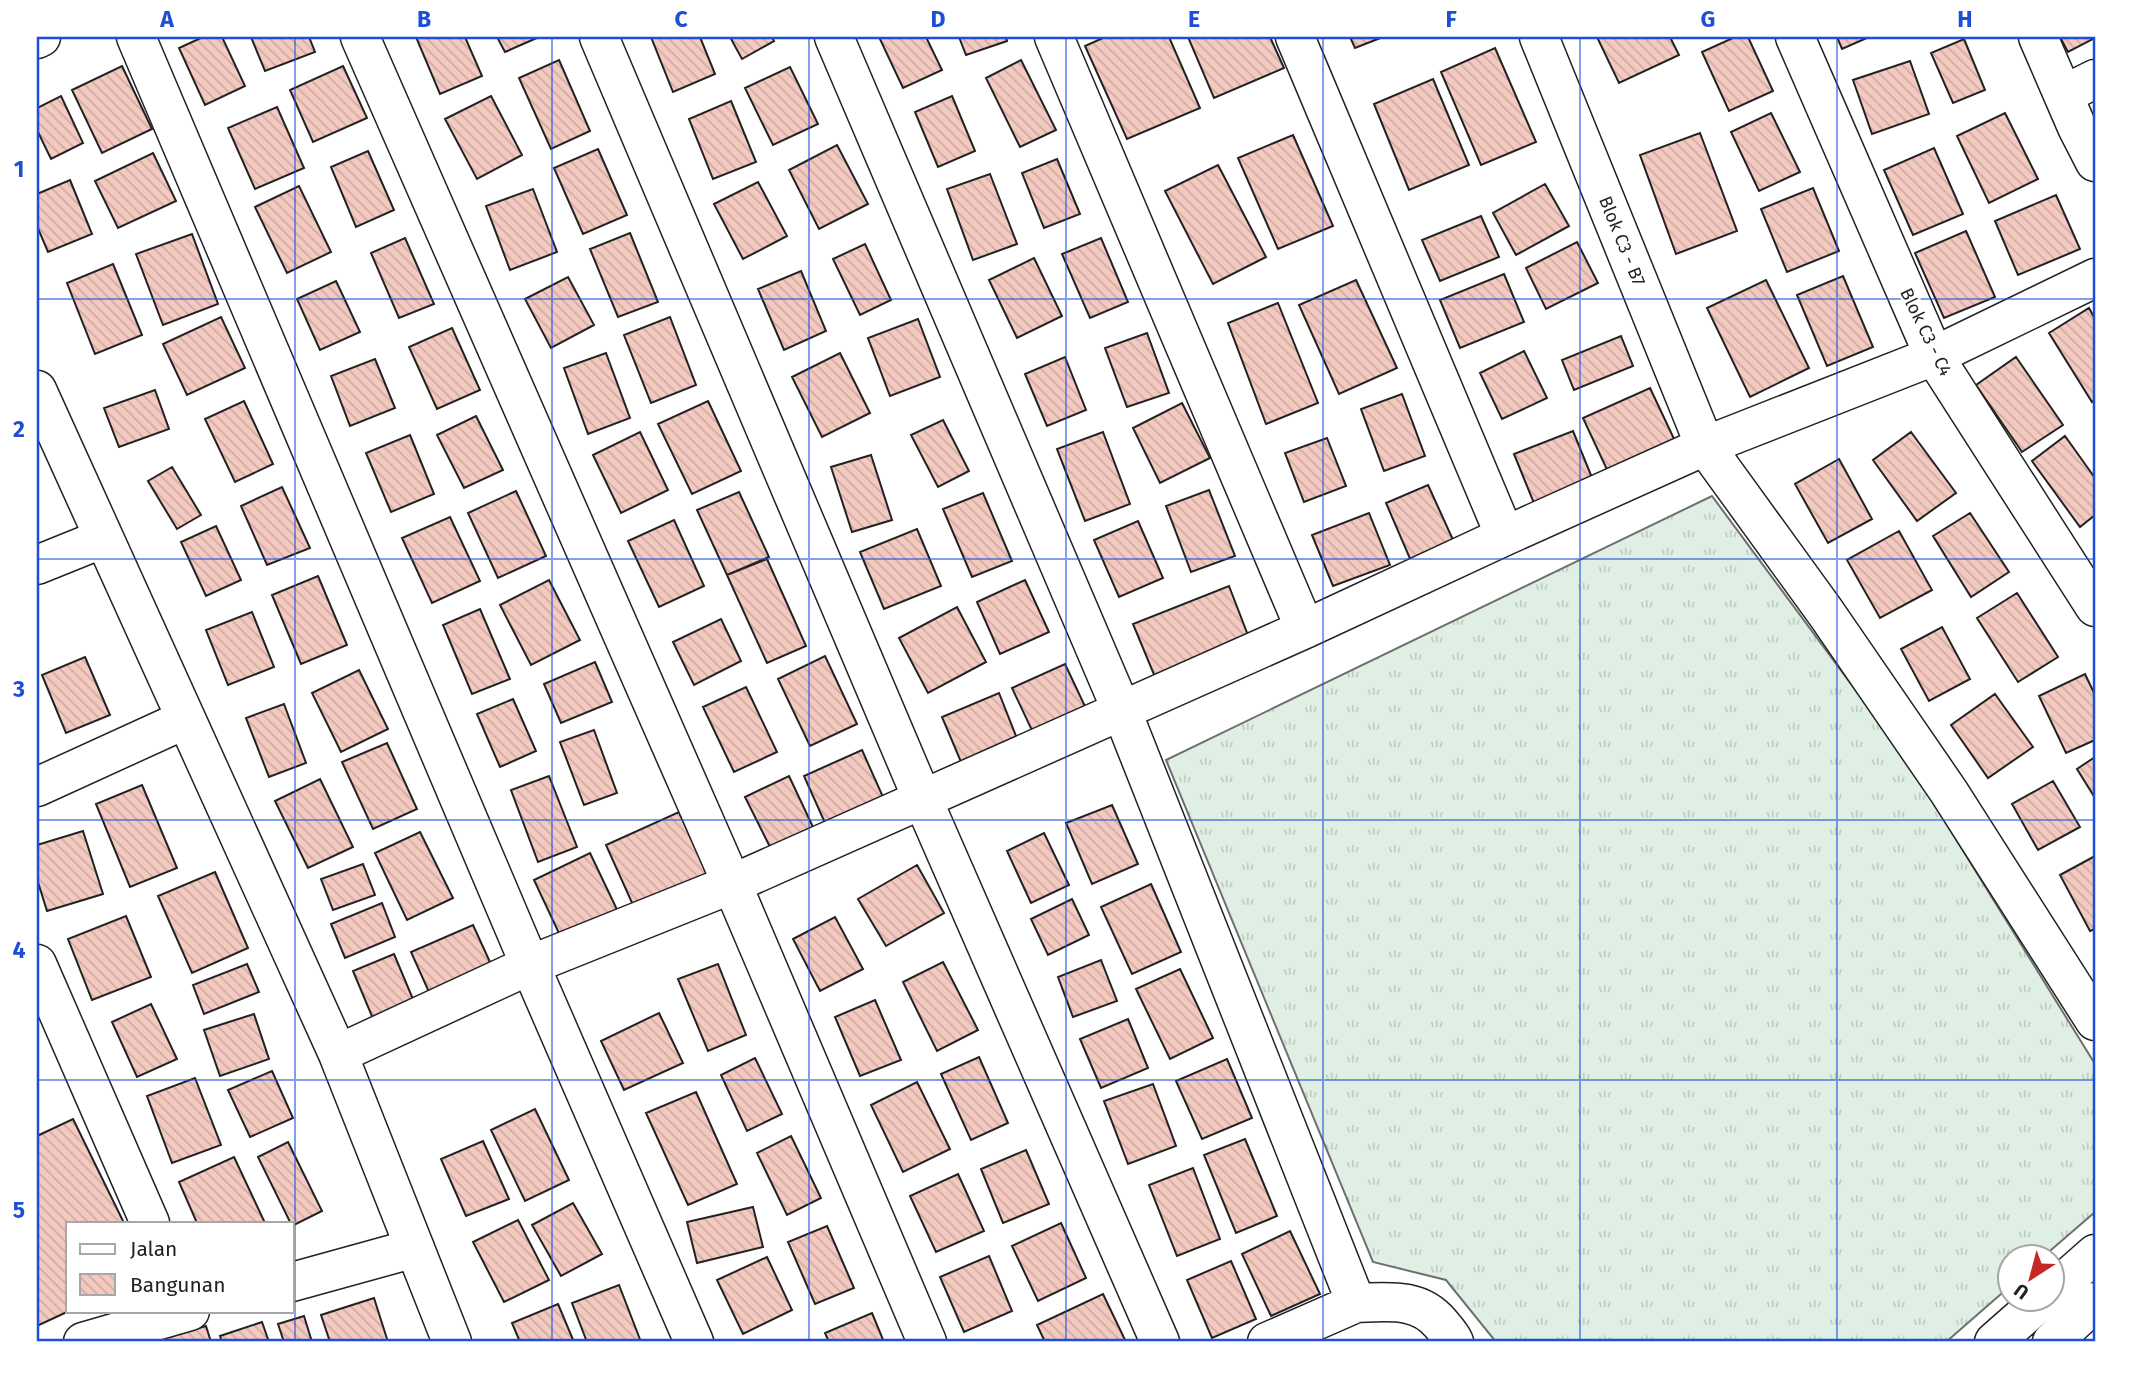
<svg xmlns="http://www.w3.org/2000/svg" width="2132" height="1379" viewBox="0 0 2132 1379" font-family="'Fira Sans',sans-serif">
<defs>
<pattern id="grass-tufts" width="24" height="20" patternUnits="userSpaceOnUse" patternTransform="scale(1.75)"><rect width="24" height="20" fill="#e0efe3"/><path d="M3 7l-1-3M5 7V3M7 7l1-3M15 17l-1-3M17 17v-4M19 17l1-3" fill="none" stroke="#c0cdc2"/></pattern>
<pattern id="building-back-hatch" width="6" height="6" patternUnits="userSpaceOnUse" patternTransform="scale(1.75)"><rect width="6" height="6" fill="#f3c9c0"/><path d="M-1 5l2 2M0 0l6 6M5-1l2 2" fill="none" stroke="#d0aca5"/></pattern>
</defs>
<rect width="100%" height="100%" fill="#fff"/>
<path fill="url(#grass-tufts)" stroke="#6f6f6f" stroke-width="2" d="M1712,496L1905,757L2095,1064V1212L2044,1256H2010L2009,1287L1946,1342H1496L1446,1280L1373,1262L1166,760Z"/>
<path fill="url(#building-back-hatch)" stroke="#222" stroke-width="2" d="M203,37H222L245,86L205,105L179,48Z
M251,37H309L315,52L265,71Z
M416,37H465L482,76L440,94Z
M497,37H539L505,52Z
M651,37H700L715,74L673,92Z
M730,37H772L774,41L742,59Z
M879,37H926L942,70L903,88Z
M959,37H1006L1007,41L966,55Z
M1105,37H1169L1200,108L1127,139L1085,46Z
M1188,37H1270L1284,68L1214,98Z
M1350,37H1383L1355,48Z
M1597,37H1670L1679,55L1619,83Z
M1735,37H1748L1773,91L1729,111L1702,52Z
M1837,37H1869L1842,49Z
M2060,37H2095V38L2068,52Z
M1964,39L1985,90L1953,103L1931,53Z
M1495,48L1536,142L1481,165L1441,72Z
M559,60L590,131L551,149L519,78Z
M1021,60L1056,130L1020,147L986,78Z
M1910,61L1929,114L1872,134L1853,80Z
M122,66L152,129L102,153L72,90Z
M343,66L367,118L313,142L290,90Z
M790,67L818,124L773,145L745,88Z
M1433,79L1469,165L1409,190L1374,104Z
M61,96L83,143L51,159L37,130V108Z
M491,96L522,155L477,179L445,119Z
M952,96L975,151L938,167L915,112Z
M731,101L756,162L713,179L689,119Z
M277,107L304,168L255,189L228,128Z
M1771,113L1800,172L1759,191L1731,132Z
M2005,113L2038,179L1989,203L1957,136Z
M1700,133L1737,231L1676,254L1640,155Z
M1293,135L1333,226L1278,249L1238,158Z
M837,145L868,204L819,229L789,170Z
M1934,148L1963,214L1913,235L1884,170Z
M598,149L627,215L583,234L554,168Z
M368,151L394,210L356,227L331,167Z
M153,153L176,201L118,228L95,181Z
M1057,159L1080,214L1044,228L1022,173Z
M1218,165L1266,257L1213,284L1165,191Z
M990,174L1017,244L973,260L947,189Z
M70,180L92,234L48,252L37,226V194Z
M758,182L787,236L743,259L714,204Z
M1545,184L1569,226L1516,255L1493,213Z
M299,186L331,252L287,273L255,207Z
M1813,188L1839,251L1787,272L1761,209Z
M533,189L557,252L510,270L486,206Z
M2056,195L2080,249L2018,275L1995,221Z
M1481,216L1499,257L1440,281L1422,240Z
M1966,231L1995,297L1944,318L1915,253Z
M630,233L658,302L618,317L590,249Z
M192,234L218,304L163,325L136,254Z
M405,238L434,304L399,318L371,253Z
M1101,238L1128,302L1090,318L1062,254Z
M1577,242L1598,283L1546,309L1526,268Z
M865,244L891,300L860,315L833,259Z
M1034,258L1062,316L1017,338L989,280Z
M113,264L142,335L95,354L67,283Z
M801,271L826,331L784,350L758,289Z
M1504,274L1524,322L1460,348L1440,300Z
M1843,276L1873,347L1827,366L1797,295Z
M568,277L594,325L551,348L525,299Z
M1356,280L1397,368L1339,394L1299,305Z
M1766,280L1809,368L1750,397L1707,308Z
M336,281L360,332L320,350L297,299Z
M1278,303L1318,403L1266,424L1228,323Z
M2089,308L2095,319V400L2092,402L2049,333Z
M221,317L245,368L187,395L163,344Z
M670,317L696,385L651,403L624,335Z
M918,319L940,377L890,396L868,338Z
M452,328L480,390L437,409L409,347Z
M1147,333L1169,393L1127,407L1105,348Z
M1621,336L1633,366L1574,390L1562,360Z
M1524,351L1547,398L1502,419L1480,373Z
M606,353L630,418L588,434L564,368Z
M840,353L870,413L822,437L792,377Z
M1065,357L1086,410L1047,426L1025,374Z
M2016,357L2063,425L2022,452L1976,385Z
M375,359L395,408L350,426L331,376Z
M1650,388L1676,443L1609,474L1583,418Z
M155,390L169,429L119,447L104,408Z
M1402,394L1425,456L1384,471L1361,409Z
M244,401L273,464L235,482L205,419Z
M708,401L741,471L692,494L658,424Z
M1182,403L1210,458L1160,483L1133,428Z
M476,416L503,470L464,488L437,435Z
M943,420L969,471L938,487L911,435Z
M1573,431L1597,490L1538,513L1514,454Z
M640,432L668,490L621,513L593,455Z
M1103,432L1130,504L1085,521L1057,449Z
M1911,432L1956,493L1917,521L1873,460Z
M410,435L434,494L391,512L366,453Z
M2065,436L2095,478V515L2080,527L2032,461Z
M1327,438L1346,486L1304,502L1285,453Z
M871,455L892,520L852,532L831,467Z
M1839,459L1872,519L1828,543L1795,484Z
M172,467L201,515L177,529L148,481Z
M1428,485L1454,542L1411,561L1386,503Z
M282,487L310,548L267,565L241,506Z
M1209,490L1235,556L1191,572L1166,506Z
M516,491L546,556L498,578L468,513Z
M739,492L769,557L727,575L697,510Z
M983,493L1012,561L972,577L943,509Z
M1369,513L1390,565L1333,586L1312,535Z
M1970,513L2009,572L1971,597L1933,536Z
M450,517L480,581L432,603L402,538Z
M674,520L704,586L659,607L628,541Z
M1138,521L1163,578L1119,597L1094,540Z
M216,526L241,580L206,596L181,542Z
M917,529L941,586L884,609L860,552Z
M1899,531L1932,590L1880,618L1847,560Z
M767,559L806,646L767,663L727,575Z
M318,576L347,645L301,664L272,595Z
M549,580L580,640L531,665L500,605Z
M1025,580L1049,632L1000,654L977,602Z
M1229,586L1249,638L1155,677L1133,624Z
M2017,593L2058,657L2018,682L1977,618Z
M957,607L986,662L928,693L899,638Z
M480,609L510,679L472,694L443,625Z
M252,612L274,667L228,685L206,630Z
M721,619L741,661L694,685L673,642Z
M1942,627L1970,679L1929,701L1901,649Z
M825,656L857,724L810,746L778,679Z
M85,657L110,715L66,733L42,675Z
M595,662L612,702L561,723L544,684Z
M1065,664L1090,717L1037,741L1012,688Z
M359,670L388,729L341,752L312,693Z
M2085,674L2095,695V740L2066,753L2039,696Z
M746,687L777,752L734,772L703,707Z
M999,693L1020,746L964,769L942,717Z
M1995,694L2033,747L1988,778L1951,725Z
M513,699L536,751L500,767L477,714Z
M284,704L306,763L269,777L246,718Z
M594,730L617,793L584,805L560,742Z
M387,743L417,809L373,829L342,762Z
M862,750L883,797L825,823L804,776Z
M2095,757V798L2077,769Z
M549,776L577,847L538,862L511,790Z
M789,776L813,827L770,847L745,797Z
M320,779L353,847L308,868L275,801Z
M2053,781L2080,827L2038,850L2012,804Z
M142,785L177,868L130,887L96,804Z
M1112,805L1138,864L1092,884L1066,823Z
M679,812L710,880L637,914L606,845Z
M83,831L103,894L47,911L37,879V845Z
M420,832L453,898L407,920L375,853Z
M1044,833L1069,885L1031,903L1007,851Z
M590,853L621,918L564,944L534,880Z
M2095,856V929L2090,931L2060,875Z
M363,864L375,895L333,910L321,879Z
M917,865L944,913L886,946L858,899Z
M215,872L248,948L192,973L158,896Z
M1151,884L1181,952L1132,974L1101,907Z
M1072,899L1089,935L1048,955L1031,919Z
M382,903L395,937L345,958L331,924Z
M126,916L151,977L92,1000L68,939Z
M835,917L863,969L820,991L793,939Z
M473,925L495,973L433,1001L411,952Z
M394,954L415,1004L374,1021L353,971Z
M1101,960L1117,1001L1073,1017L1058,977Z
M943,962L978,1030L937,1051L903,982Z
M247,964L259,992L204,1014L193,985Z
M718,964L746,1035L708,1051L678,979Z
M1180,969L1213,1038L1170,1059L1136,989Z
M875,1000L901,1060L860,1076L835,1017Z
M151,1004L177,1059L137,1077L112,1022Z
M659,1013L683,1063L624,1090L601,1041Z
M254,1014L269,1059L220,1076L204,1030Z
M1128,1019L1148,1068L1101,1088L1080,1039Z
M979,1057L1008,1123L971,1140L941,1074Z
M755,1058L782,1114L747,1131L721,1075Z
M1227,1059L1252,1118L1202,1139L1176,1081Z
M272,1071L293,1118L250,1137L228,1090Z
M195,1078L221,1145L172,1163L147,1096Z
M917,1082L950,1149L903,1172L871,1105Z
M1153,1084L1176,1146L1128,1164L1104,1101Z
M696,1092L737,1184L688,1205L646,1113Z
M535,1109L569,1180L525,1201L491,1130Z
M73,1119L124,1223H68L69,1311L37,1326V1136Z
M791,1136L821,1198L787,1215L757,1153Z
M1245,1139L1277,1216L1236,1233L1204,1155Z
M483,1141L509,1199L466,1216L441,1159Z
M288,1142L322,1211L292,1226L258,1157Z
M1026,1150L1049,1204L1003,1223L981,1169Z
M234,1157L265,1223H197L179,1182Z
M1193,1168L1220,1239L1177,1256L1149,1185Z
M958,1174L984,1231L936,1252L910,1196Z
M573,1203L602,1254L561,1276L532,1225Z
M753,1207L763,1247L697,1263L687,1222Z
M518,1220L549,1280L504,1302L473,1242Z
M1061,1223L1086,1278L1038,1301L1012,1246Z
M827,1226L854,1288L815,1304L788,1242Z
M1290,1231L1320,1294L1271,1316L1242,1254Z
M989,1256L1012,1311L964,1332L940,1277Z
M767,1257L792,1310L743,1334L717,1280Z
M1231,1261L1256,1319L1212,1338L1187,1280Z
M619,1285L641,1342H587L572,1303Z
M1103,1294L1126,1342H1045L1037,1325Z
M374,1298L388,1342H330L321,1315Z
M558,1304L574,1342H520L512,1323Z
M872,1313L884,1342H829L825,1333Z
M304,1316L312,1342H284L278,1324Z
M262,1322L269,1342H222L220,1336Z
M206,1326L211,1342H151Z"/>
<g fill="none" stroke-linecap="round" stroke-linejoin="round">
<defs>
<path id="minor" d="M136,37L530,965L694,1342
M360,37L732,884L927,1342
M599,37L922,798L1160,1342
M834,37L1121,709L1356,1303L1267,1342
M1054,37L1305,629
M1295,37L1505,536
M1539,37L1705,446L1826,613L1949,792L2095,1021
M1795,37L1934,356L2095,607
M2038,37L2077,127L2095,162
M37,39L41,37
M2063,95L2095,79
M37,390L338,1054L452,1342
M37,565L104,538
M37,787L186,719
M37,964L150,1223
M338,1054L530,965L732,884L1305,629L1505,536L1705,446L1934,356L2095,278
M292,1282L415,1248
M2052,1292L2095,1254
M1356,1303C1388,1302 1419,1297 1441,1324C1446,1330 1451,1335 1454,1342
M83,1342L190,1311
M1994,1342L2044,1298
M2052,1342L2095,1302"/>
</defs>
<use href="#minor" stroke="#222" stroke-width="41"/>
<use href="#minor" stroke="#fff" stroke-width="38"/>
</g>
<path fill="none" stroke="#1d4ed8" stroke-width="2" stroke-opacity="0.55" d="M295,37V1342M552,37V1342M809,37V1342M1066,37V1342M1323,37V1342M1580,37V1342M1837,37V1342M37,299H2095M37,559H2095M37,820H2095M37,1080H2095"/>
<g text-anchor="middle" stroke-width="5" stroke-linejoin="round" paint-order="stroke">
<g font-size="18" fill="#222" stroke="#fff">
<text transform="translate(1622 241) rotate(68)" y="6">Blok C3 - B7</text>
<text transform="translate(1926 332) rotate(64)" y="6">Blok C3 - C4</text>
</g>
</g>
<rect width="2132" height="1379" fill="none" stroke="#ffffff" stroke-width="77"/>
<rect x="66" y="1222" width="228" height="91" fill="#ffffff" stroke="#a7a7a7" stroke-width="2"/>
<rect x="80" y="1244" width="35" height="10" fill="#ffffff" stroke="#a7a7a7" stroke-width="2"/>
<text x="130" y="1256" font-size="21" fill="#222222">Jalan</text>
<rect x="80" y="1274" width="35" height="21" fill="url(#building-back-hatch)" stroke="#a7a7a7" stroke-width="2"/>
<text x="130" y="1292" font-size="21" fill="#222222">Bangunan</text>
<g transform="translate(2031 1278) rotate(216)"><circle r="33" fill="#ffffff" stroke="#a7a7a7" stroke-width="2"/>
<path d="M0-5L12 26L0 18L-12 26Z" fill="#c62828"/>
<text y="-10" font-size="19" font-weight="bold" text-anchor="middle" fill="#222222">U</text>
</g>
<rect x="38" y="38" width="2056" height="1302" fill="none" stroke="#1d4ed8" stroke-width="2.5"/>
<g font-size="23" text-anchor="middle" font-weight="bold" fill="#1d4ed8">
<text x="167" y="27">A</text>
<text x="424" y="27">B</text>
<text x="681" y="27">C</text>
<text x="938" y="27">D</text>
<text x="1194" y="27">E</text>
<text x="1451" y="27">F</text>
<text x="1708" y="27">G</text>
<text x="1965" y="27">H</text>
<text x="19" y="177">1</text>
<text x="19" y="437">2</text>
<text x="19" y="697">3</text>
<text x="19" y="958">4</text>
<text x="19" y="1218">5</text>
</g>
</svg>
